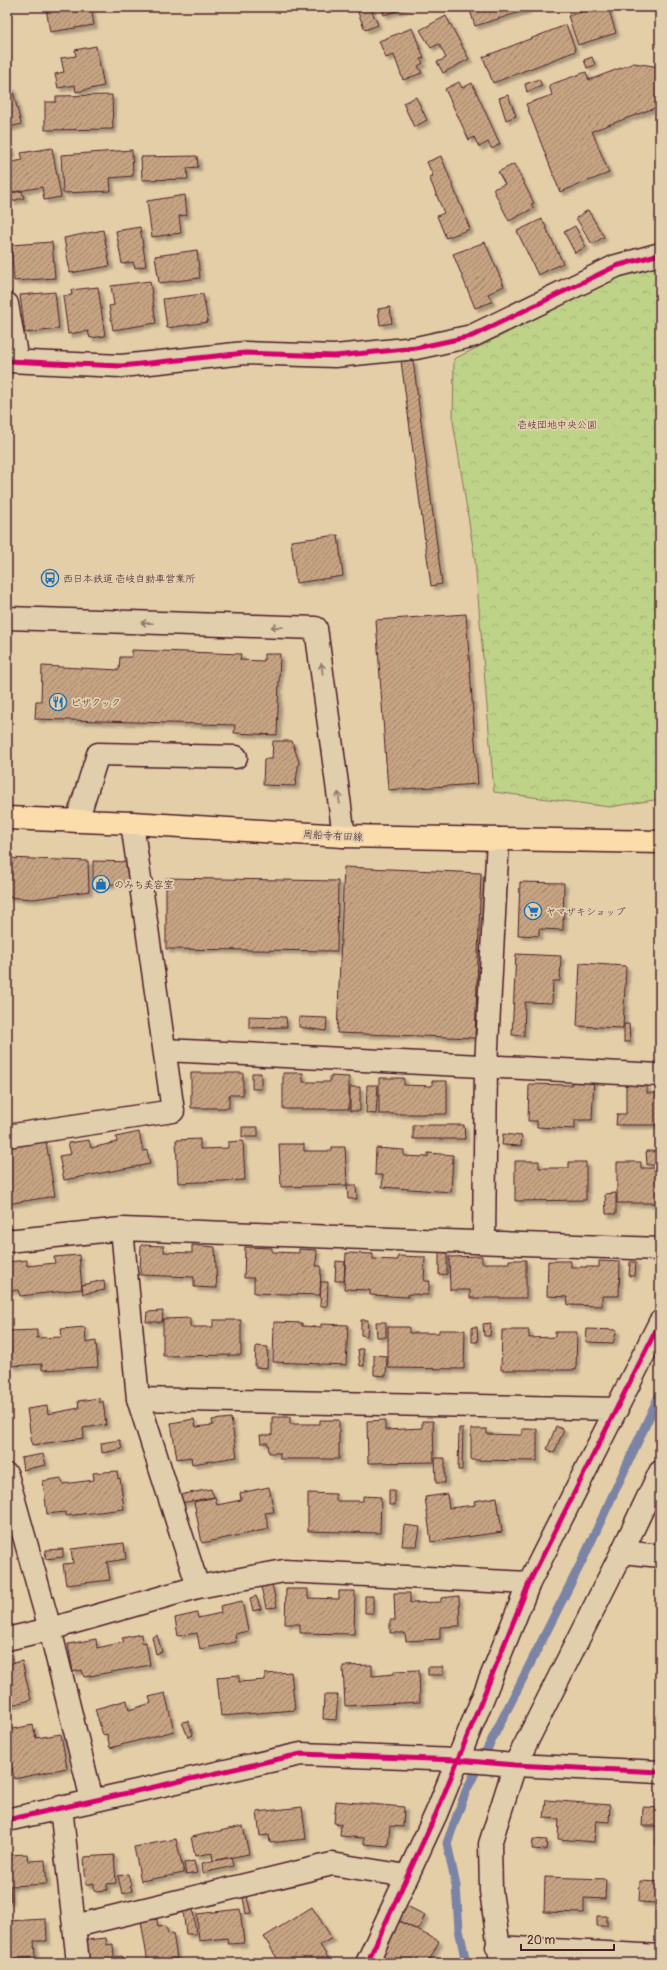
<svg xmlns="http://www.w3.org/2000/svg" width="667" height="1970" viewBox="0 0 667 1970" font-family="Pangolin,'Klee One',sans-serif">
<defs>
<pattern id="forest-crowns" width="20" height="18" patternUnits="userSpaceOnUse"><rect width="20" height="18" fill="#bed288"/><path d="M2 6a3 3 0 1 1 6 0M12 15a3 3 0 1 1 6 0" fill="none" stroke="#a5b476"/></pattern>
<pattern id="building-hatch" width="6" height="6" patternUnits="userSpaceOnUse"><rect width="6" height="6" fill="#c6a483"/><path d="M-1 1l2-2M0 6l6-6M5 7l2-2" fill="none" stroke="#a3856b"/></pattern>
<filter id="shadow"><feDropShadow dx="3.5" dy="3.5" stdDeviation="1" flood-color="#0004"/></filter>
</defs>
<rect width="100%" height="100%" fill="#e4cea8"/>
<filter id="ink" filterUnits="userSpaceOnUse"><feTurbulence type="fractalNoise" baseFrequency=".025" numOctaves="2"/><feDisplacementMap in="SourceGraphic" scale="8" xChannelSelector="R" yChannelSelector="G"/><feConvolveMatrix kernelMatrix="1 2 1 2 8 2 1 2 1" color-interpolation-filters="sRGB"/></filter>
<g filter="url(#ink)">
<path fill="url(#forest-crowns)" stroke="#84785a" d="M660,264V799L610,807L494,792L475,560L453,421L454,359L634,270Z"/>
<g fill="none" stroke-linecap="round" stroke-linejoin="round">
<path stroke="#7b84a5" stroke-width="9" d="M466,1963L459,1929L456,1886L447,1843L466,1791L582,1561L660,1394"/>
</g>
<path fill="url(#building-hatch)" stroke="#4a1f2b" filter="url(#shadow)" d="M50,7H91L94,25L50,32L46,8Z
M364,7H370L378,25L365,30L357,10Z
M381,7H409L384,15Z
M469,7H527V10L475,26Z
M597,7H608L616,33L578,45L568,16Z
M446,16L469,59L443,73L437,62L446,58L439,44L431,48L420,30Z
M566,25L576,51L493,83L483,57Z
M412,28L424,58L420,59L423,63L418,66L422,73L403,80L394,55L386,58L379,41Z
M96,46L104,86L76,92L75,85L58,88L55,74L64,72L61,58L76,56L75,50Z
M592,57L595,65L587,68L584,60Z
M634,63L660,67V106L592,131L609,173L560,192L526,104L552,95L549,85L586,72L589,80Z
M539,79L542,86L527,92L525,84Z
M459,82L462,88L472,83L500,144L492,149L488,142L479,147L474,137L469,140L445,89Z
M12,87L21,124L7,128V89Z
M112,95L113,129L45,130V102H56V96Z
M508,95L516,116L506,120L499,98Z
M416,97L427,120L414,127L403,103Z
M7,142H9L12,154L7,155Z
M52,148L61,197L44,200L42,187L7,193V163L23,160L21,153Z
M132,150L133,176L110,178L111,191L63,193L61,155Z
M197,156L198,167L187,168L188,179L142,180L141,157Z
M441,156L470,229L446,238L437,216L444,213L429,177L433,176L427,162Z
M514,164L534,203L531,204L534,208L509,221L493,189L505,184L498,172Z
M22,191L24,198L12,201L11,193Z
M185,195L187,215L179,216L181,233L152,237L147,201Z
M588,210L604,237L592,244L576,218Z
M542,219L563,263L538,275L517,231Z
M575,226L586,247L575,253L564,232Z
M140,227L146,266L135,268L133,262L122,264L116,231Z
M103,230L110,266L70,273L64,238Z
M52,242L55,278L14,281L11,245Z
M485,242L504,286L488,294L492,302L475,308L453,254Z
M197,250L200,278L159,283L155,256Z
M150,281L156,323L113,330L109,306L114,305L111,286Z
M98,287L105,336L90,338L88,331L68,334L63,296L72,295L71,290Z
M55,292L59,329L25,333L20,295Z
M203,294L208,322L167,328L163,299Z
M390,307L392,323L380,325L378,309Z
M413,360L442,584L431,586L401,361Z
M338,535L343,576L296,583L291,541Z
M466,614L478,784L388,790L376,620Z
M132,650L241,654L240,660L264,661V654H280L277,735L234,733L235,725L35,719L36,701H41L42,666L119,670L120,657H132Z
M273,741H292L299,762L295,786L263,785L264,759H272Z
M7,858L88,861L89,891L33,899L7,897Z
M93,861L132,862L133,880L93,888Z
M344,867L481,873L475,1038L337,1033Z
M166,878L338,881L337,951L166,949Z
M520,882L564,883L563,930L539,929V936L518,935Z
M516,954L561,956L560,981H553L552,1003L525,1002L524,1036L512,1035Z
M580,963L626,966L623,1028L577,1026Z
M249,1016L286,1017L287,1027L249,1028Z
M299,1017L327,1018L326,1031L299,1027Z
M624,1024H629L630,1042H624Z
M191,1073H243V1095H229V1108H191Z
M252,1073H261V1089H252Z
M283,1073H303V1082H330V1076L349,1077V1109H283Z
M379,1078H404V1085L432,1086V1081H447V1114H379Z
M572,1079H594L592,1120H575V1129L537,1127V1121H528L529,1084L572,1085Z
M626,1084L647,1085V1093H660V1133V1125H616L617,1114H626Z
M367,1085H378L376,1114L366,1113Z
M350,1087H360V1111H350Z
M413,1125H464L465,1139H413Z
M242,1127H258V1137H242Z
M139,1132L143,1151L147,1150L150,1164L64,1180L59,1156L71,1154L68,1143L89,1140L91,1148L117,1142L116,1137Z
M503,1134L522,1136L521,1146L502,1145Z
M200,1139V1149L228,1148V1142L243,1141L245,1180L178,1183L176,1140Z
M46,1142L55,1196L7,1204V1148Z
M279,1144H304V1151H332V1147H345L347,1185L281,1187Z
M376,1148L404,1150V1156L428,1157V1153L453,1155L451,1192L382,1187L383,1175H375Z
M646,1151H660V1165H647Z
M515,1161H539V1168H569V1162H586V1200L515,1201Z
M617,1162H641V1168H660V1203H617Z
M347,1185H356L357,1199H348Z
M616,1193V1214H606L605,1194Z
M141,1245L164,1246V1252L192,1253V1245L215,1247L217,1288L194,1287V1277L140,1275Z
M245,1247L272,1248V1252L299,1253V1249L317,1250L316,1266H321L320,1295L254,1293V1278H244Z
M439,1251H447V1274L439,1275Z
M346,1253L373,1254V1259L398,1260V1256L425,1257L424,1281H430L428,1295L408,1294V1297L370,1295V1290L344,1289Z
M79,1255L82,1289L20,1296L18,1290L7,1291V1262L27,1260V1266L55,1263L54,1257Z
M482,1256V1263H509V1260H526V1298H470V1290H450L449,1257Z
M336,1261L345,1262L344,1281H335Z
M548,1261H571V1267H599V1261L620,1262L619,1296H602V1306L568,1305L567,1297L547,1296Z
M630,1262H636L635,1276H629Z
M104,1280L105,1290L83,1294L82,1285Z
M321,1282H328L327,1306H320Z
M163,1311L162,1322H146L147,1312Z
M190,1318V1327H213V1320H241V1355L163,1356V1319Z
M361,1320H368L367,1336L361,1335Z
M274,1322L302,1323V1326L321,1327V1324L348,1325L346,1365L273,1362Z
M376,1322H386V1337H377Z
M491,1323L490,1336H484L483,1324Z
M85,1327L86,1343L96,1341L98,1367L42,1370V1364L12,1366L9,1331L37,1330V1338L62,1337L61,1329Z
M388,1327H409V1333H439V1330H465L464,1369L388,1368Z
M472,1327H477L478,1342H472Z
M587,1329L617,1330L613,1343L586,1342Z
M502,1330H529V1338L555,1337V1332H577L576,1370H501Z
M256,1346L268,1347L267,1368L255,1367Z
M358,1349H363L364,1366H360Z
M374,1355L387,1356L386,1376L374,1375Z
M99,1398V1403L103,1401L106,1425L83,1428L84,1438L32,1445L27,1409L47,1406L48,1414L79,1408L78,1401Z
M272,1417H290V1424H320V1420H339V1459H280V1453H269L268,1443H261L260,1435H272Z
M231,1418L237,1457L192,1464L191,1457L177,1459L171,1423L194,1419L196,1427L213,1425L212,1420Z
M385,1420V1430L422,1428V1421H433L434,1462L368,1463L367,1421Z
M556,1426L564,1430L554,1453L547,1449Z
M459,1428H463L462,1470H458Z
M471,1429H487V1434L519,1435H522V1429H537V1461L471,1460Z
M120,1440L122,1449L102,1453L101,1443Z
M43,1454L46,1465L23,1470L21,1458Z
M435,1458H445V1483H436Z
M117,1471L118,1479L120,1478L124,1509L66,1516L65,1512L47,1514L43,1481L61,1478L63,1484L94,1480L93,1473Z
M269,1487L274,1512L265,1513L269,1529L202,1543L194,1502L215,1497L217,1505L241,1500L240,1493Z
M211,1489L214,1497L181,1503L179,1495Z
M389,1490H395V1505H389Z
M308,1493L336,1494V1501H363V1496L381,1497L380,1533L308,1531Z
M447,1494L449,1508L475,1505L474,1501L497,1497L502,1532L431,1542L425,1497Z
M404,1525L420,1527L417,1546H402Z
M124,1543L126,1559L107,1562L110,1580L66,1585L63,1564L73,1563L71,1549Z
M63,1549V1557L45,1559L46,1550Z
M272,1584L277,1607L266,1608L261,1587Z
M286,1589H308V1598L339,1599V1591H355L354,1634L300,1633V1624H285Z
M394,1593H410V1603L441,1602V1598L459,1596L460,1626L440,1627V1639L406,1641L405,1633H390V1620H395Z
M256,1596L261,1609L253,1611L250,1598Z
M365,1596H373V1613H365Z
M242,1601L248,1631L235,1634L236,1642L200,1649L197,1633L178,1636L175,1618L197,1613L198,1618L221,1613L220,1606Z
M141,1634L142,1643L146,1642L150,1665L84,1677L82,1670L73,1672L68,1644L96,1639L97,1648L124,1642L122,1638Z
M157,1635L162,1652L156,1654L152,1637Z
M22,1661L31,1700L7,1706V1664Z
M372,1665V1676L394,1674V1671L419,1670L420,1702L345,1706L343,1666Z
M428,1667H443V1675H428Z
M291,1672L295,1710L221,1716L217,1677L239,1675V1682L265,1680V1674Z
M165,1693L174,1731L110,1748L107,1734L103,1735L95,1709L127,1700L129,1710L151,1703L149,1697Z
M324,1695H338L336,1720L323,1719Z
M188,1721L193,1735L188,1737L182,1722Z
M33,1725L36,1738L61,1734L67,1768L14,1779L12,1767L7,1768V1730Z
M546,1800L610,1805L609,1822L596,1821L594,1842L558,1839L559,1819L544,1818Z
M336,1801L404,1807L403,1827L390,1826L388,1846L364,1844V1838L340,1836L341,1824L334,1823Z
M302,1807L306,1839L270,1843L269,1835L260,1836L257,1812Z
M643,1807L660,1808V1846L656,1845L657,1826H642Z
M243,1826L249,1854L213,1861L212,1853L195,1856L191,1837Z
M176,1839L184,1873L141,1881L134,1847Z
M533,1839L547,1840L546,1850L532,1849Z
M27,1854L28,1861L45,1860L47,1884L10,1886L11,1900L7,1901V1855Z
M114,1855L116,1883L107,1884V1890L94,1891V1883L86,1885L84,1857Z
M231,1857L233,1866L203,1873L202,1863Z
M194,1861L197,1873L186,1875L184,1863Z
M128,1874L132,1891L122,1894L118,1876Z
M545,1877L606,1879L605,1899L584,1898V1913L544,1912Z
M640,1881L660,1882V1922L655,1921L656,1903L639,1902Z
M247,1897L251,1913L246,1914L243,1898Z
M407,1906L425,1915L418,1930L399,1921Z
M312,1907L332,1938L320,1945L329,1959L323,1963H280L264,1937Z
M193,1909L196,1934H186L183,1911Z
M240,1909L244,1943L228,1944L227,1938L199,1941L197,1914Z
M597,1916H607V1926H597Z
M46,1919L47,1941H34L35,1957L7,1959V1921Z
M157,1919L158,1927L166,1926L168,1934L173,1933L177,1958L148,1963L141,1921Z
M399,1921L439,1941L428,1963L421,1962L420,1963H378Z
M106,1938L107,1945L113,1944L114,1957L122,1956L123,1963H89L86,1940Z"/>
<g fill="none" stroke-linecap="round" stroke-linejoin="round">
<defs>
<path id="minor" d="M7,304L17,361
M7,361L121,366L245,353L335,356L416,348L472,336L616,266L660,254
M7,618L316,628L344,836
M77,821L98,754L236,757
M165,1050L660,1075
M7,1136L173,1111L132,823
M122,1229L138,1399L198,1587
M7,1241L122,1229L660,1249
M484,1241L486,1066L498,839
M138,1399L617,1409
M7,1475L50,1629L92,1800
M622,1552L660,1556
M7,1639L50,1629L198,1587L284,1571L529,1583
M61,1807L78,1963
M7,1820L301,1754L457,1760L515,1765L660,1772
M75,1926L332,1864L407,1876
M497,1947L660,1956
M367,1963L436,1814L529,1583L660,1322
M501,1963L491,1891L490,1844L515,1765L622,1552L660,1472"/>
<path id="major" d="M7,818L132,823L344,836L660,842"/>
</defs>
<use href="#minor" stroke="#4a1f2b" stroke-width="25"/>
<use href="#major" stroke="#4a1f2b" stroke-width="25"/>
<use href="#minor" stroke="#e0ceac" stroke-width="22"/>
<use href="#major" stroke="#faddab" stroke-width="22"/>
<defs>
<path id="cycleway" d="M7,361L121,366L245,353L335,356L416,348L472,336L616,266L660,254
M7,1820L301,1754L457,1760L515,1765L660,1772
M367,1963L436,1814L529,1583L660,1322"/>
</defs>
<use href="#cycleway" stroke="#e0ceac" stroke-width="8"/>
<use href="#cycleway" stroke="#d6006c" stroke-width="5"/>
</g>
<defs><path id="oneway-shaft" d="M-6 0H5M1.5-3L5.5 0L1.5 3" fill="none" stroke-width="1.6" stroke-linecap="round" stroke-linejoin="round"/></defs>
<g stroke="#95766c">
<use href="#oneway-shaft" transform="translate(147 623) rotate(-178)"/>
<use href="#oneway-shaft" transform="translate(277 627) rotate(-178)"/>
<use href="#oneway-shaft" transform="translate(322 669) rotate(-98)"/>
<use href="#oneway-shaft" transform="translate(339 798) rotate(-98)"/>
</g>
</g>
<defs>
<symbol id="bus-ring" viewBox="-11 -11 22 22"><circle r="9.5" fill="#e0ceac" stroke="#1f6fb2" stroke-width="1.5"/><path d="M-5-6H5V4H4V6H2V4H-2V6H-4V4H-5ZM-3.5-4V0h7V-4ZM-3.5 1.2v1.5H-2V1.2ZM2 1.2v1.5H3.5V1.2Z" fill="#1f6fb2"/></symbol>
<symbol id="restaurant-ring" viewBox="-11 -11 22 22"><circle r="9.5" fill="#e0ceac" stroke="#1f6fb2" stroke-width="1.5"/><path d="M-5-6h1v4h1v-4h1v4h1v-4h1v5L-1.5 .5V6h-2V.5L-5-1ZM5-6V6H3V1.5H1.5Q1.5-4 5-6Z" fill="#1f6fb2"/></symbol>
<symbol id="shop-ring" viewBox="-11 -11 22 22"><circle r="9.5" fill="#e0ceac" stroke="#1f6fb2" stroke-width="1.5"/><path d="M-5-2.5h2.3a2.7 3.5 0 0 1 5.4 0H5L5.5 6h-11ZM-1.5-2.5h3a1.5 2.3 0 0 0-3 0Z" fill="#1f6fb2"/></symbol>
<symbol id="supermarket-ring" viewBox="-11 -11 22 22"><circle r="9.5" fill="#e0ceac" stroke="#1f6fb2" stroke-width="1.5"/><path d="M-6-5.5h2.5l.6 2H6L4.5 2H-2.5L-4.4-4H-6ZM-1.5 3.2a1.3 1.3 0 1 0 .1 0ZM3 3.2a1.3 1.3 0 1 0 .1 0Z" fill="#1f6fb2"/></symbol>
</defs>
<g fill-rule="evenodd">
<use href="#bus-ring" x="40" y="568" width="20" height="20"/>
<use href="#restaurant-ring" x="48" y="692" width="20" height="20"/>
<use href="#shop-ring" x="91" y="874" width="20" height="20"/>
<use href="#supermarket-ring" x="523" y="901" width="20" height="20"/>
</g>
<g text-anchor="middle" stroke-width="4" stroke-linejoin="round" paint-order="stroke">
<g font-size="10" fill="#563134" stroke="#e0ceac">
<text x="557" y="428">壱岐団地中央公園</text>
</g>
<g font-size="10" fill="#4a1f2b" stroke="#e0ceac" text-anchor="start">
<text x="63" y="582">西日本鉄道 壱岐自動車営業所</text>
<text x="71" y="706">ピザクック</text>
<text x="114" y="888">のみち美容室</text>
<text x="546" y="915">ヤマザキショップ</text>
</g>
<g font-size="10" fill="#4a1f2b" stroke="#e0ceac">
<text transform="translate(333 835) rotate(3)" y="4">周船寺有田線</text>
</g>
</g>
<rect width="667" height="1970" fill="none" stroke="#e0ceac" stroke-width="24"/>
<rect x="12" y="12" width="643" height="1946" fill="none" stroke="#4a1f2b" stroke-width="1.5" filter="url(#ink)"/>
<path d="M521 1944v6h93v-6" fill="none" stroke="#4a1f2b" stroke-width="2"/>
<text x="527" y="1944" font-size="12" fill="#4a1f2b" stroke="#e0ceac" stroke-width="3" paint-order="stroke">20 m</text>
</svg>
